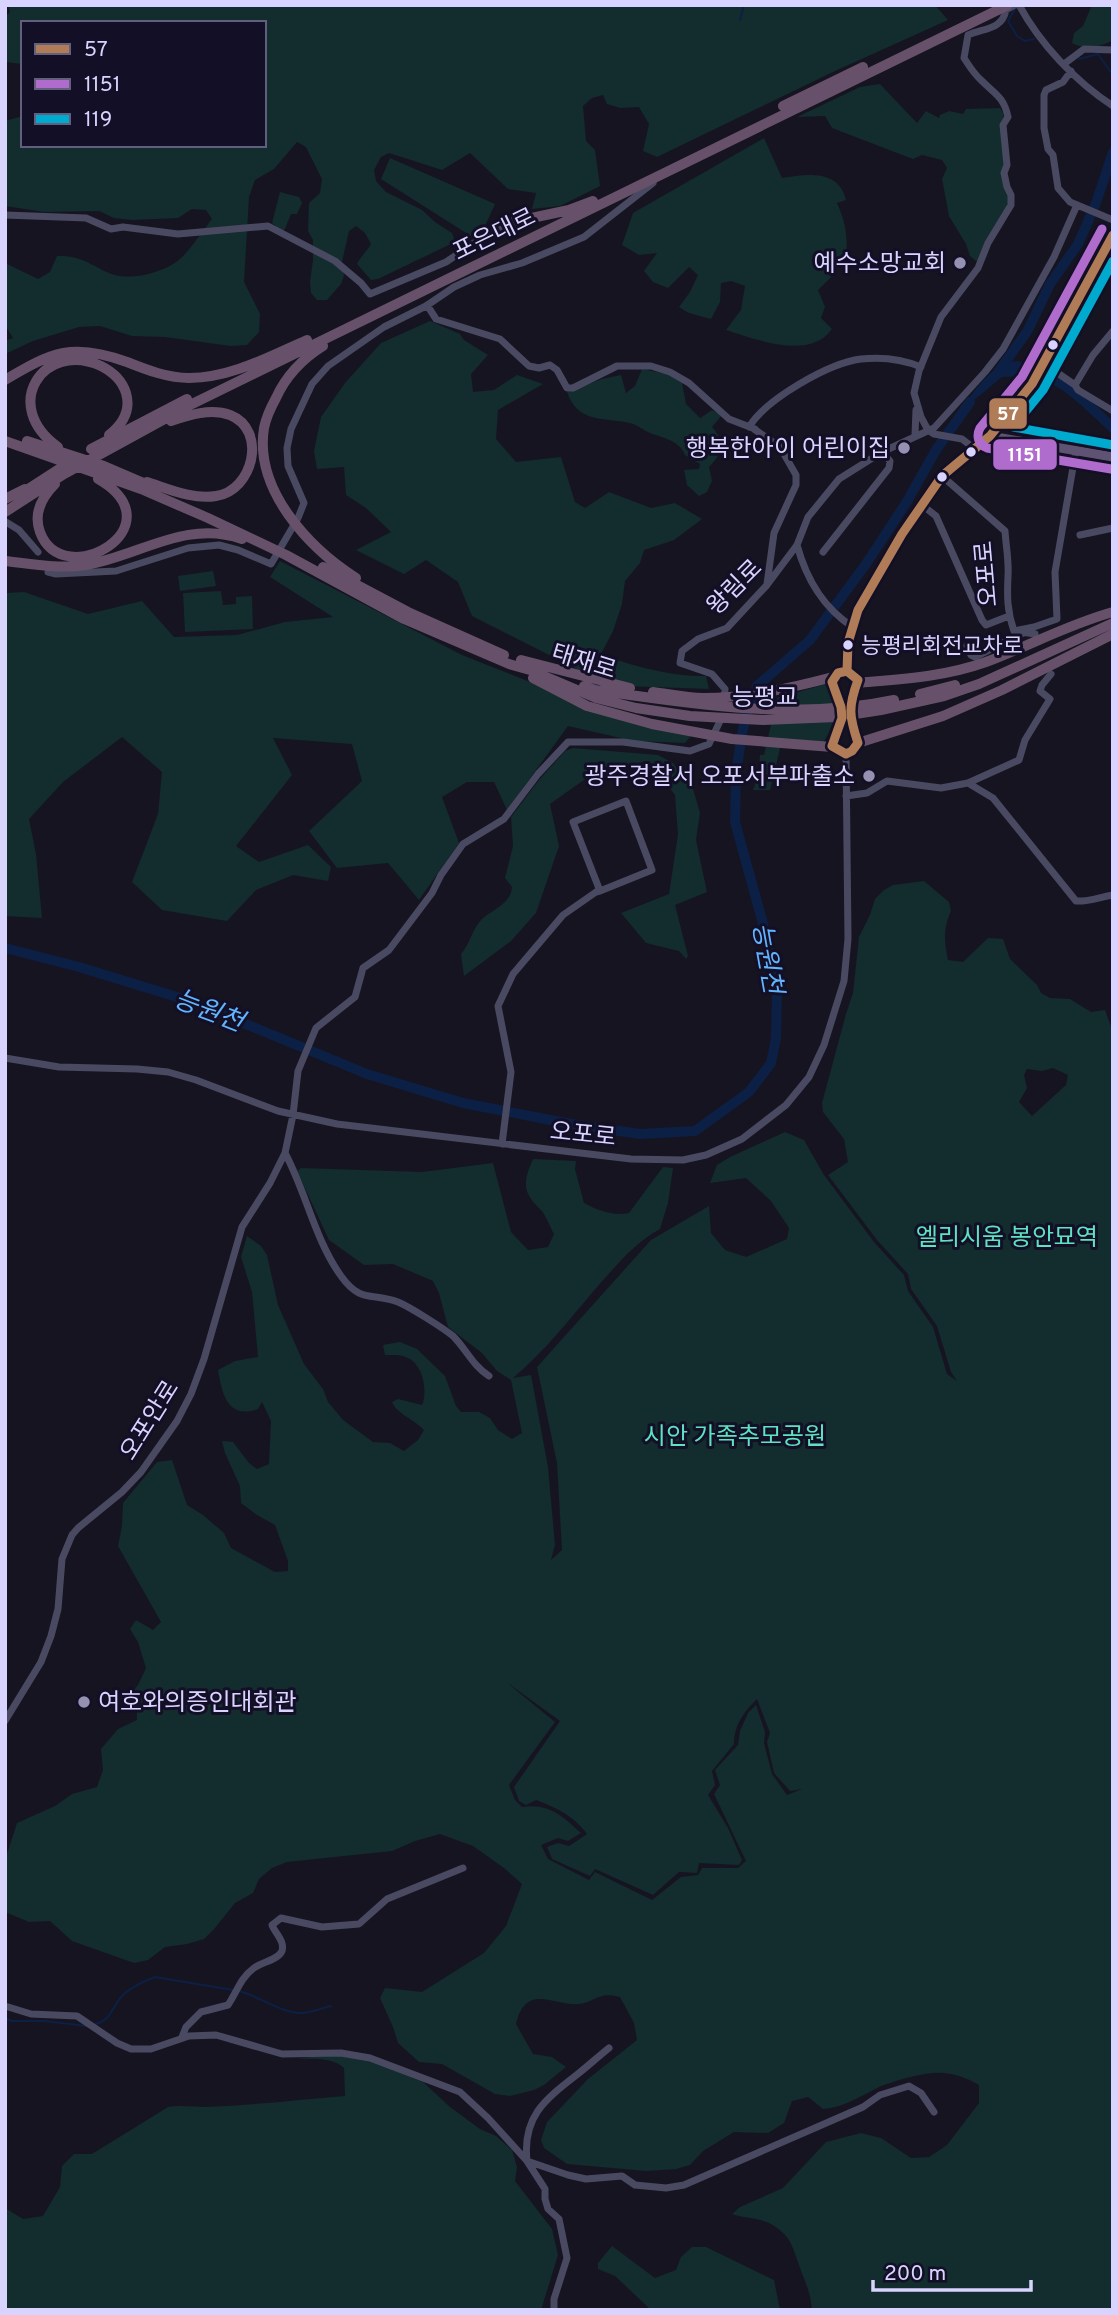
<svg xmlns="http://www.w3.org/2000/svg" width="1118" height="2315" viewBox="0 0 1118 2315" font-family="Overpass,'Noto Sans KR',sans-serif">
<rect width="100%" height="100%" fill="#161421"/>
<path fill="#132c2e" fill-rule="evenodd" d="M8,5H935L948,20L835,71L657,157L643,151L649,124L639,107L620,108L607,104L603,95L592,98L583,106L586,141L595,150L600,186L560,206L532,209L536,193L508,189L470,153L442,170L389,153L381,157L374,170L376,181L386,192L422,210L435,222L452,233L455,242L378,279L371,280L357,264C361,256 367,251 371,244L365,233L356,226L349,231L342,262L344,276L341,284L327,300H317L311,293L310,282L313,260V240L308,231L309,203L320,193L322,179L306,147L297,142L274,169L255,180L249,197L244,282L260,314L259,332L247,345L231,346L165,337L132,336L100,326L79,327L33,341L5,354V341L13,338L5,325V263L38,279L50,272L57,256C80,255 89,264 109,273C128,282 165,273 181,258C190,250 204,229 212,219L206,210L192,209L178,218L132,220L114,218L99,211L44,212L5,206V121L23,116V145H264V23H23V64L5,62V17L10,12Z
M1092,5H1113V40C1102,47 1084,50 1072,43L1074,33L1083,26Z
M880,84L917,123L926,111L939,118L940,115L949,111L963,114L966,109L1000,108L1003,113L1005,122L1002,126L1009,206L980,260L976,261L970,256L966,244L949,216L942,179L947,168L942,160L922,155L913,159L832,128L825,116L797,117L860,87Z
M764,138L782,178C806,174 839,169 846,200L837,203C846,223 849,241 845,262L835,255L821,256L831,277L818,290L825,307L821,318L832,329C810,361 755,339 726,330L741,310L745,286L731,281L721,283L720,302L711,319L689,313L679,307L690,292L698,275L689,267L668,288L653,282L644,271L657,253L639,255L622,245L633,213Z
M390,158L495,204L484,228L474,238L381,179Z
M280,192L299,197L302,203L297,214H291L285,229L282,231L272,223Z
M430,321L460,334L464,340L488,355L471,374L473,392L494,390L517,375L543,384L498,410L496,439L516,462L561,457L575,502L585,508L609,492L651,508L675,503L702,519L674,540L644,550L640,563L625,581L622,604L613,631L601,654C631,666 673,677 706,676L709,689L625,686L577,669L472,616L458,582L426,560L404,574L356,550L391,532L366,508L346,495L344,467L317,469L314,451L321,417L345,383L381,343Z
M642,369L668,374L682,383L686,404L700,418L712,410L722,415L712,427C726,443 723,452 709,467L712,481L707,492L699,496L687,485L684,470L699,469L700,464L685,455C679,440 663,438 650,433C643,430 638,425 630,423C604,417 578,424 567,392L602,379L621,375L626,393L635,386Z
M280,561L462,655L560,694L691,736L685,743L634,741L568,726L507,810L494,782H467L442,797L459,843L419,900L388,863L337,868L309,831L362,781L352,744L273,738L292,775L236,846L259,862L308,845L331,867L328,881L293,875L256,890L227,921L162,910L132,882L158,814L162,772L122,737L63,782L29,819L36,854L42,918L5,916V593L24,592L88,614L142,601L174,637L237,635L285,622L333,617L270,577Z
M213,571L216,586L180,591L178,576Z
M221,591L223,605L236,604V597L252,596L253,629L185,632L183,593Z
M826,684C837,709 837,720 823,743L782,740L770,790H753L758,777L760,755H764L777,698Z
M573,748L658,755L673,763L693,789L700,813L696,840L707,892L675,905L688,956L686,959L679,951L646,943L621,913L669,894L678,834L675,795L649,761L598,770L550,804L559,846L536,913L511,941L464,976L461,954C470,944 472,929 482,919C493,909 511,904 512,887L505,878L513,846L511,817L539,780L565,751Z
M924,881L949,902L951,911C943,929 944,941 948,960L963,962L988,938L1003,939L1010,959L1037,985L1041,993L1050,998L1070,999L1091,1012L1105,1010L1113,1032V2310H812C810,2288 804,2281 798,2262C791,2242 789,2234 769,2223C759,2218 743,2218 732,2214L740,2207L783,2188L826,2142L861,2133L881,2138L911,2158L929,2157L947,2145L979,2103V2085C967,2078 956,2074 943,2073C928,2071 893,2081 879,2087C859,2097 845,2107 823,2109L808,2097L792,2101L784,2123L768,2133L734,2132L703,2151L690,2165L676,2169L646,2171L567,2164L544,2148L541,2140L547,2122L588,2079L637,2040L634,2023L620,1997C598,1991 597,2002 578,2004C554,2006 526,1982 516,2024L533,2054L552,2057L566,2067L544,2085L534,2090L510,2096L495,2094L442,2064L419,2062L398,2043L393,2027L380,1998L385,1988L422,1992L484,1953L506,1926L522,1884L504,1868L473,1846L440,1834L415,1841L392,1851L287,1862L272,1868L259,1879L253,1893L235,1903L215,1928L204,1939L187,1944L165,1947L148,1960L134,1963L72,1941L50,1921L29,1922L5,1912V1860L17,1823L55,1806L72,1794L97,1787L103,1770L101,1749L118,1729L137,1720V1710L130,1694L138,1685L146,1668L138,1642L130,1629L136,1620L153,1630L161,1622L118,1546L122,1526L123,1503L157,1462L172,1460L187,1505L203,1515L224,1533L231,1548L275,1572L288,1571V1561L275,1525L257,1515L241,1503L240,1486L225,1453L222,1441L233,1442L249,1463L257,1469L269,1464L271,1421L262,1402L258,1409C227,1420 222,1393 218,1370L235,1361L258,1357L252,1292L241,1257L247,1236L261,1246L267,1255L278,1305L304,1364L323,1389L328,1402L343,1420L373,1442L390,1443L404,1451L418,1440L424,1430C415,1420 397,1414 392,1402L398,1399L422,1405C428,1391 423,1365 408,1358C401,1354 393,1355 385,1355L383,1345L400,1342L417,1349L445,1376L456,1406L461,1412H479L490,1418L498,1430L512,1439L522,1433L511,1380L497,1371L482,1353L448,1327L439,1293L433,1281L393,1264L364,1265L329,1240L297,1171L301,1168L422,1172L493,1163L511,1232L528,1250L548,1247L554,1234C550,1227 546,1215 540,1209C522,1192 523,1182 533,1159L576,1161L575,1169L584,1203C599,1211 613,1216 629,1213L663,1167L673,1168L668,1203L660,1229C634,1243 616,1266 597,1287C570,1319 544,1352 513,1378L531,1375L548,1467L555,1545L551,1560L562,1550L557,1463L537,1367L651,1240L709,1206L711,1233L725,1250L746,1257L787,1239L789,1228L771,1201L746,1178L710,1183L717,1165L730,1157L785,1132L804,1140L824,1175L874,1242L904,1275L908,1291L933,1327L947,1374L957,1381L951,1372L937,1326L911,1289L908,1274L877,1240L828,1175L848,1162L844,1139L823,1112L822,1103L846,1014L853,993L859,937L870,915L875,899L884,890L893,885ZM1053,1068L1068,1075L1066,1085L1032,1116L1019,1102L1027,1088L1024,1075L1027,1069L1042,1071ZM505,1681L560,1721L514,1787L519,1801L526,1805L536,1800C557,1808 574,1816 587,1834L569,1846L558,1843L547,1847L552,1859L590,1876L595,1869L653,1895L679,1872L697,1873L699,1863L739,1865L742,1860L728,1828L708,1795L715,1785L712,1771L734,1744C734,1725 744,1712 757,1699L770,1733L767,1742L774,1773L790,1791L802,1789L787,1795L772,1774L764,1743L765,1732L756,1705L748,1713L740,1731L738,1745L715,1770L720,1785L714,1794L746,1861L738,1868H702L698,1875L681,1877L652,1900L595,1872L589,1880L548,1859L541,1845L558,1838L568,1841L581,1833C562,1815 548,1803 522,1807L515,1800L509,1785L555,1722Z
M318,2056H345L372,2061L423,2082L450,2107L480,2129L496,2136L512,2150L517,2167L515,2181L552,2229L558,2255L541,2310H5V2208L23,2219L43,2216L60,2187L62,2166L74,2154H92L168,2107C182,2105 193,2107 206,2107C253,2105 299,2100 345,2096L344,2068C332,2057 312,2059 297,2059Z
M612,2246L655,2278L676,2270L681,2257L692,2247H706L774,2280L780,2310H651L615,2276L598,2269V2263Z"/>
<path fill="#0c2045" d="M1018,361L1036,368L1031,376L1002,377L962,410L956,420C964,403 989,368 1007,362C1010,361 1014,362 1018,361Z"/>
<g fill="none" stroke-linecap="round" stroke-linejoin="round">
<path stroke="#0c2045" stroke-width="2" d="M1015,9L1008,21L1017,36L1025,41L1034,39
M740,20L744,5
M1079,59L1098,54L1113,75
M239,1991C259,1996 282,2014 303,2013C312,2012 322,2008 331,2006
M5,2018L11,2021H45L86,2026
M95,2024C112,2021 113,2003 125,1993C134,1986 144,1981 155,1977L233,1990"/>
<path stroke="#0c2045" stroke-width="10" d="M999,371L1028,330L1050,284L1078,244L1096,203L1113,152
M1041,375C1064,378 1095,412 1113,428
M5,948L79,967L190,1001L367,1074L463,1103L571,1124L640,1134L695,1131L749,1092L771,1063L776,1038L777,993L765,931L735,822L736,773L742,734L749,705L757,686L810,640L866,564L906,503L936,450L970,402"/>
<path stroke="#4a4962" stroke-width="7" d="M1019,5C1040,44 1076,82 1113,106
M1064,64L1084,49L1113,50
M1071,71L1063,82L1046,90L1044,95V128L1048,149L1053,155L1058,188L1070,202L1113,220
M5,215L86,218L111,229L123,227L178,234L268,226L335,261L361,283L370,294L446,262L477,241L513,222L515,233
M427,305L436,319L500,339L529,366L539,368L550,365L557,370L567,388H573L617,366H651L670,372L689,383L729,419L755,429
M1043,363L1075,385L1093,355L1113,331
M1075,385L1078,390L1113,411
M749,427C766,399 829,363 861,359C880,357 902,359 921,367
M754,429L780,447L796,475V485L774,533L767,584
M915,435L916,410
M975,449L962,439L934,434L928,430L921,417L914,393L919,371L941,317L978,268L988,243L1011,205V195L1007,187L1004,173L1007,165L1003,125L1008,117C1004,97 995,94 982,81C975,75 969,66 964,58L968,35C984,28 1002,30 1006,10L1015,5
M942,476L1005,531C1006,546 1009,561 1008,576C1007,596 1007,611 1014,631L1035,634
M922,505L936,516L982,620L986,625L1009,616
M6,522L19,530L38,552
M1080,535L1113,528
M797,545C806,578 824,609 853,627
M823,552L889,468L890,461L882,452
M48,572L56,574L116,571L188,548L219,545L238,550L271,564L298,518L304,503L288,466L287,448L291,429L312,384L328,366L384,327L426,306L454,287L480,275L522,263L584,237L653,183
M1014,631L1034,627L1057,619L1055,572L1076,450
M967,646L971,655L975,657L1023,633
M724,699L725,689L712,674L680,663L682,651L698,639L727,628L767,585L797,545L808,517L839,479L882,452L934,428L985,372L1003,349L1054,257L1077,205
M968,783L993,798L1076,901C1088,902 1100,897 1113,895
M846,796L867,793L887,781L941,788L968,783L1019,760L1025,740L1050,699L1040,691L1042,685L1051,674
M5,1058L59,1067L137,1069L168,1072L196,1080L278,1111L337,1124L631,1159L683,1160L706,1155L742,1139L786,1105L809,1077L824,1045L844,981L848,939L846,754
M502,1144L511,1072L498,1006L513,974L563,915L596,892L600,891L652,870L626,801L573,822L600,891
M285,1153C306,1192 315,1240 341,1276C361,1304 372,1292 398,1302C410,1307 443,1328 453,1336C466,1349 473,1366 489,1376
M5,1721L41,1662L51,1636L58,1609L62,1559L72,1535L78,1528L122,1492L141,1472L177,1421L191,1394L204,1359L242,1227L270,1183L285,1153L293,1115L298,1071L316,1028L355,997L363,968L389,950L432,893L441,875L463,844L504,819L538,774L568,742H623L690,751L709,744L722,717
M5,2006L31,2014L77,2016L117,2043L131,2049H151L189,2036L216,2035L282,2054L341,2053L370,2058L460,2092L488,2118L527,2161L545,2189V2199L548,2209L559,2219L567,2258L554,2299V2310
M182,2037L186,2027L201,2012L228,2005C237,1992 240,1978 254,1968C262,1962 278,1960 282,1951C285,1941 275,1933 272,1925L281,1918L322,1927L359,1924L387,1899L463,1868
M609,2048C599,2056 589,2065 579,2073C547,2098 522,2115 527,2161L568,2175L586,2179L622,2176L635,2185L666,2188L684,2185L863,2107L880,2095L909,2086L921,2093L934,2112"/>
<path stroke="#5e5373" stroke-width="9" d="M990,436L1113,457
M847,671L848,643L858,610L902,534L942,476L990,436L1032,384L1113,235
M847,671L852,673L858,680L850,701V720L858,743L852,751L846,754L832,746C833,737 839,732 841,724C844,707 836,697 832,682L838,673Z"/>
<path stroke="#67516a" stroke-width="10" d="M783,106L863,67
M513,222L569,210L593,201
M323,346C302,359 286,376 276,398C271,407 266,418 264,428C254,490 309,548 356,578
M5,380C52,352 73,342 127,362C147,370 168,378 189,378C231,378 270,356 307,340
M5,441L141,489L208,518L286,555L404,619L509,664L530,670L596,698L636,708L690,716L763,720L836,717L881,710L944,696L979,684L1113,623
M27,441L104,466L153,487
M58,447C0,406 43,340 101,366C113,372 122,380 126,393C131,410 123,424 109,435
M91,449L187,399
M147,482C169,489 193,500 216,496C253,491 268,430 230,415C211,408 189,415 171,421
M55,484C42,497 33,513 40,532C63,594 180,526 98,479
M19,495L70,462
M5,499L25,489
M5,512L64,474L190,405L1008,5
M5,561C32,564 59,569 86,565C139,556 186,519 242,539
M323,567L408,612L504,655
M521,660L630,688
M533,678L587,706L652,724L732,739L832,747
M857,683C901,679 944,677 986,662C1029,646 1069,624 1113,612
M584,686L595,690C692,704 797,721 894,700
M653,692C669,694 686,698 703,698C747,698 791,688 833,677
M920,694L955,685
M858,743L943,716L1002,690L1113,634"/>
<defs>
<path id="bus-1" d="M847,671L848,643L858,610L902,534L942,476L990,436L1032,384L1113,235
M847,671L858,680C848,707 849,716 858,743L852,751L846,754L832,746L842,718L841,707L832,682L838,673Z"/>
<path id="bus-2" d="M1102,229L1022,377L980,428C976,436 978,444 987,448L1111,469"/>
<path id="bus-3" d="M1113,261L1043,390L1013,427L1113,445"/>
</defs>
<use href="#bus-1" stroke="#130f26" stroke-width="14"/>
<use href="#bus-2" stroke="#130f26" stroke-width="14"/>
<use href="#bus-3" stroke="#130f26" stroke-width="14"/>
<use href="#bus-1" stroke="#b07c57" stroke-width="9"/>
<use href="#bus-2" stroke="#b06ccc" stroke-width="9"/>
<use href="#bus-3" stroke="#00a9ce" stroke-width="9"/>
</g>
<g fill="#9591b1" stroke="#130f26" stroke-width="2.5">
<circle cx="960" cy="263" r="7"/>
<circle cx="904" cy="448" r="7"/>
<circle cx="869" cy="776" r="7"/>
<circle cx="84" cy="1702" r="7"/>
</g>
<g fill="#d9d4ff" stroke="#130f26" stroke-width="2.5">
<circle cx="1053" cy="345" r="6"/>
<circle cx="971" cy="452" r="6"/>
<circle cx="942" cy="477" r="6"/>
<circle cx="848" cy="645" r="6"/>
</g>
<g text-anchor="middle" stroke-width="6" stroke-linejoin="round" paint-order="stroke">
<g font-size="22" fill="#d9d4ff" stroke="#130f26" text-anchor="start">
<text x="861" y="653">능평리회전교차로</text>
</g>
<g font-size="24" fill="#d9d4ff" stroke="#130f26">
<text transform="translate(494 234) rotate(-26)" y="8">포은대로</text>
<text transform="translate(986 574) rotate(-95)" y="8">오포로</text>
<text transform="translate(734 587) rotate(-45)" y="8">왕림로</text>
<text transform="translate(584 661) rotate(17)" y="8">태재로</text>
<text x="765" y="705">능평교</text>
<text transform="translate(583 1134) rotate(6)" y="8">오포로</text>
<text transform="translate(149 1420) rotate(-58)" y="8">오포안로</text>
</g>
<g font-size="24" fill="#d9d4ff" stroke="#130f26" text-anchor="end">
<text x="946" y="271">예수소망교회</text>
<text x="890" y="456">행복한아이 어린이집</text>
<text x="855" y="784">광주경찰서 오포서부파출소</text>
<text x="98" y="1710" text-anchor="start">여호와의증인대회관</text>
</g>
<g font-size="24" fill="#5de2c2" stroke="#130f26">
<text x="1007" y="1245">엘리시움 봉안묘역</text>
<text x="735" y="1444">시안 가족추모공원</text>
</g>
<g font-size="26" font-style="italic" fill="#62b4ff" stroke="#130f26">
<text transform="translate(768 958) rotate(80)" y="9">능원천</text>
<text transform="translate(209 1010) rotate(21)" y="9">능원천</text>
</g>
</g>
<g stroke="#130f26" stroke-width="2.5">
<rect x="988" y="397" width="40" height="33" rx="7" fill="#b07c57"/>
<rect x="992" y="438" width="66" height="33" rx="7" fill="#b06ccc"/>
</g>
<g font-size="19" text-anchor="middle" font-weight="bold" fill="#fff">
<text x="1008" y="420">57</text>
<text x="1025" y="461">1151</text>
</g>
<rect width="1118" height="2315" fill="none" stroke="#d9d4ff" stroke-width="14"/>
<rect x="21" y="21" width="245" height="126" fill="#130f26" stroke="#625e7d" stroke-width="2"/>
<rect x="35" y="44" width="35" height="10" fill="#b07c57" stroke="#625e7d" stroke-width="2"/>
<text x="84" y="56" font-size="21" fill="#d9d4ff">57</text>
<rect x="35" y="79" width="35" height="10" fill="#b06ccc" stroke="#625e7d" stroke-width="2"/>
<text x="84" y="91" font-size="21" fill="#d9d4ff">1151</text>
<rect x="35" y="114" width="35" height="10" fill="#00a9ce" stroke="#625e7d" stroke-width="2"/>
<text x="84" y="126" font-size="21" fill="#d9d4ff">119</text>
<path d="M873 2280v10h158v-10" fill="none" stroke="#d9d4ff" stroke-width="3.5"/>
<text x="884" y="2280" font-size="21" fill="#d9d4ff" stroke="#130f26" stroke-width="5" paint-order="stroke">200 m</text>
</svg>
